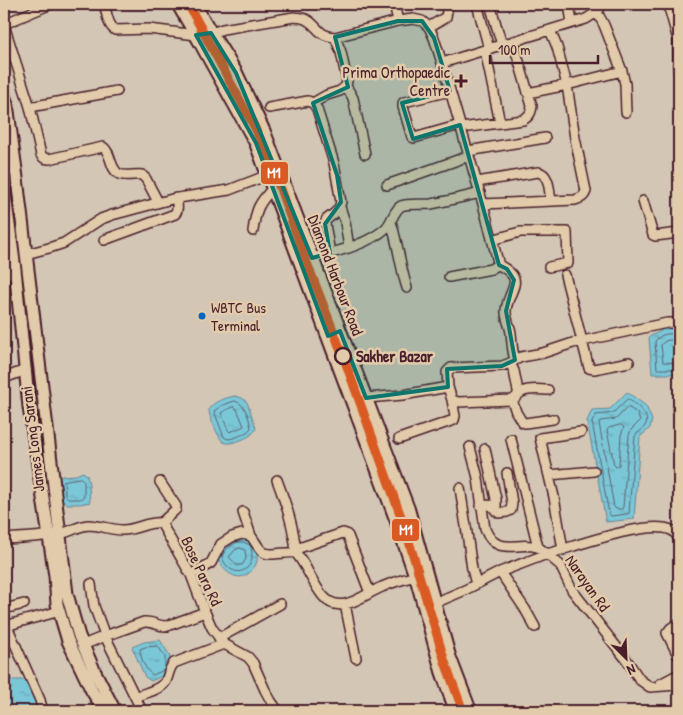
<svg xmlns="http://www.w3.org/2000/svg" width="683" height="715" viewBox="0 0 683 715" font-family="'Patrick Hand',sans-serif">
<defs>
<pattern id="water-ripples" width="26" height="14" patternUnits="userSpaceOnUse" patternTransform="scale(1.25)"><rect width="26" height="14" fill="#7ac7d8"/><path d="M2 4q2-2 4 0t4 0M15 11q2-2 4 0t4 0" fill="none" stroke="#6baaba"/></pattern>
</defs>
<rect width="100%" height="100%" fill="#d3c6b5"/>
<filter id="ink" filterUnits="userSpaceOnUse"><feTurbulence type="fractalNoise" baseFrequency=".02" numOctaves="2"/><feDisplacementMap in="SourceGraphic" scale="10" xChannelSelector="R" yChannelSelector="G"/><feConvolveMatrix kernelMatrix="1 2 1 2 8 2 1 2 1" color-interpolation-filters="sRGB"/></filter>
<g filter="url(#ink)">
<path fill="url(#water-ripples)" stroke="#678493" d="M666,328L679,330V374H652L649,337Z
M627,392L646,406L652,420L650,428L640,437L634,519L606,522L587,421L592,410L610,409Z
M235,396L242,398L247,402L256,428C253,435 248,437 241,440C224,446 222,444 215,428C212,422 209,416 209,409C214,401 225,398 235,396Z
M83,472L87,475L89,485L90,502L80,504H67L61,498L59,481L60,476L76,475Z
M237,537L253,541C256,547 258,554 257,561C256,565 254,568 251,571C238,585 223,571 217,558L219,550Z
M160,640L170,656L169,673L151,681L145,677L132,647L144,642Z
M4,680H26L33,691L39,711H7L4,702Z"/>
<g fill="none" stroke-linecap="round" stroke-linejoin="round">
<path stroke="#5d6270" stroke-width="1" d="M679,334C668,334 663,332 655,341L657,369H679
M679,341C672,340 666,338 661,345L663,362L679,363
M628,399C635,404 650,414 646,424C644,429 638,432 635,436L629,513L627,514L611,516L609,514L592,422L596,415L613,413L626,400Z
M235,401C246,404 249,418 251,428C246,434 236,438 228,439L224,437L214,411L221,406Z
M234,407L237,409L244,426L242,427L230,432L228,430L221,413L224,411Z
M628,407L637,413L640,421L631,430L629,435L623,507L622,509H616L614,507L599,423L600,421L616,419Z
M621,425L624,427L621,435L619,465L616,467L614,465L607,430L609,428Z
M81,478L84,481V497L80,499H69L65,495L64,481Z
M238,542H243L250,545C260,571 231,583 222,557C225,549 231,545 238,542Z
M240,548L245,550L246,559L242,565H237L229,557L235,550Z
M164,670L153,675C146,672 140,657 140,649L145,647L158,646L165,657V668"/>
<defs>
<path id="minor" d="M104,4C107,12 107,25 115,30L149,29L196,35L211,33L223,29L294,17C297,18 300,17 302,18C317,21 315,36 335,37L398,21L413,19L422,21L429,27L434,38L442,63L586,19L597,12L603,4
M394,4L398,21
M477,4L489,49
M490,4L502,45
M569,4L572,23
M668,4L678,40V65L679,77
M597,12L604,25L622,71L625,84L626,112
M4,24L51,4
M4,25L30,107L41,155L44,158L49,159L103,147C112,153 109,168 119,174C125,177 135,174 142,175L146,179L158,202
M429,27L446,17L447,11L445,4
M485,50L500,123
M442,63L483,204L498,262L497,265L491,269L449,277
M346,86L353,98L365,154
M450,91L404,102L403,103V107L412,137L414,138L460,125
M528,93L567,85L622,71
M313,103L327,95L340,91L346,86L347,81L341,52L335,37
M30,107L117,91
M269,108L308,101L313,103L317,109L334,163L341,202C339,212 333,214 326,220L325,224L330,253
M461,128L523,120C529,116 531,114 532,106L513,41
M468,151L545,138
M4,171L16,170
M477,182L538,172C550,174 549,191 551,201
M387,185L469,156
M643,201L653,235L655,236L679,233
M483,204L575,200C581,198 584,197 586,191L575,138L567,85L557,47L550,30
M340,207L345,222L349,248
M391,222C398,243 400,266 407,288
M253,231C256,209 258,204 273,188
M104,240L175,214C179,209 177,204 176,198
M492,240L520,232H567L568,263L549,267
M26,254L49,248L64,243L101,219L112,215L172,199L229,190L268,175
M312,258C335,252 368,245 386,228C392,222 394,210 401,206C408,203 423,205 431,204C448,201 464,197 480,193
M497,264C528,280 509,287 506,310C505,317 510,325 511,333C512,342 512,351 515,360
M4,274L15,272
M565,275L589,368L594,369L629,362
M510,363L514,371L518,391L520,393
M4,378L26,370
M448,387L452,400L458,402L512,400C517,398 517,394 522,392C529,388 541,390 548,390
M366,398L403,395L448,387L447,372L451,368L502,366L510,363L521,357L543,353L573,343L667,323H673L679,325
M512,400L516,412L522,422L525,423L553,419
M399,439L454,420L455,416L452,400
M511,439L538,547
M470,447L478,478L485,529C496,557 517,541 537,547C541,548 544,552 547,554C574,547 648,519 671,530C674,531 677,536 679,538
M485,449L496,499V511
M549,475L594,471
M277,480C286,504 294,527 296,553
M160,482L176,506V509L174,511L161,523
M460,488L466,526L472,569L476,584
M481,506C495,504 490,506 499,513L507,512L511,510L512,503L507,473
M243,512L251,536
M4,539C22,538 41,537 58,534C69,533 77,526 88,525C100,525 111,530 123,530C136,530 149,521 161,523L191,575L205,612L212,628L224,644L248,657L253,663L265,690L271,701L278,711
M296,549L343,533L346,534L348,536L370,593
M563,550L554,497L540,438L581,432
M500,572L525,609L535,627
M191,575L211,563L221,544L232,537L242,534L251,536C255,541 258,548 263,552C270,557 287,551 296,553C307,566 312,583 323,596C340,617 364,594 382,587C393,582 404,579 416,576
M345,604L356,658
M430,605L465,590L500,572L547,554L560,565L572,590L626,659L640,680L650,687L677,685L679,687
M4,609L24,604
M679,623L671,628L667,633L679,657
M7,626L40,700L42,708L41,711
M4,627C22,620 41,617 59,611
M219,638L280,604
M83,645L105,636L94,606L91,584
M4,676L5,678
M660,684L679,674
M135,697C144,693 161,690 166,681C169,674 169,668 174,663L224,644
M142,711L105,636L144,622C154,621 158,627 167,626L205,612"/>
<path id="major" d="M4,95L7,104L16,170L67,594L79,636L95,672L115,711
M4,188L15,269L29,407L55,576L57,604L68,641L92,691L104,711"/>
<path id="highway" d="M178,4L199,40L256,143L396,519L417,580L442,671L456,711
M194,4L211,33L236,73L264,132L408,509L449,656L470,711"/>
</defs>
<use href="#minor" stroke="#4a1f2b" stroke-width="12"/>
<use href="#major" stroke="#4a1f2b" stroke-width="15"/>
<use href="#highway" stroke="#4a1f2b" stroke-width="16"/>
<use href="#minor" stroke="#e1cbaa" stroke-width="9"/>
<use href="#major" stroke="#e1cbaa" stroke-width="11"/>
<use href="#highway" stroke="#e1cbaa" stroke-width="12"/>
<defs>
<path id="metro-1" d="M188,4L255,128L274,172L302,250L345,361L405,528L445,662L463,711"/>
</defs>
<use href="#metro-1" stroke="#e1cbaa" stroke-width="12"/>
<use href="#metro-1" stroke="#d95a23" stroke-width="9"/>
</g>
</g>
<path fill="#0f766e" fill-opacity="0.2" stroke="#0f766e" stroke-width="4" stroke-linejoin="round" d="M398,21H422L434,38L450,91L402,103L413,139L460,125L499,265L507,269L514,280L506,311L515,360L502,366L447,369L448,387L366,398L340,331L328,336L256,143L196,35L211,33L236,73L312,258L330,253L325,224L341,202L337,175L313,103L348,87L335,37Z"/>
<path fill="#4a1f2b" stroke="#e1cbaa" stroke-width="2" d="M458.5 73.5h5v5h5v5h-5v5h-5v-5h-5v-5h5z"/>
<circle fill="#0065bd" stroke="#e1cbaa" stroke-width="2" cx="202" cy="316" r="4.5"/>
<circle fill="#e1cbaa" stroke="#4a1f2b" stroke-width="2.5" cx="343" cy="356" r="8"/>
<g text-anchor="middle" stroke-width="5" stroke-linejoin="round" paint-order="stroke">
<g font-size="15" fill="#4a1f2b" stroke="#e1cbaa" text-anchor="start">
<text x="211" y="313">WBTC Bus<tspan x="211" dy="18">Terminal</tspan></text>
</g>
<g font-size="16" fill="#4a1f2b" stroke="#e1cbaa" text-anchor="end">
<text x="450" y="78">Prima Orthopaedic<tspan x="450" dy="18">Centre</tspan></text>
</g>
<g font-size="16" fill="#4a1f2b" stroke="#e1cbaa">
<text transform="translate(336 275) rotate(69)" y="6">Diamond Harbour Road</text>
<text transform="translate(32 439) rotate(-97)" y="6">James Long Sarani</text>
<text transform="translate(202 571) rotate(65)" y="6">Bose Para Rd</text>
<text transform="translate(588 583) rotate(55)" y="6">Narayan Rd</text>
</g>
<g font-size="16" font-weight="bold" fill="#4a1f2b" stroke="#e1cbaa" text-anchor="start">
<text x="356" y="362">Sakher Bazar</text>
</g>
</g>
<g stroke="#e1cbaa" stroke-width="2">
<rect x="260" y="161" width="29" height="24" rx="5" fill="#d95a23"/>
<rect x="391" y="518" width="29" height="24" rx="5" fill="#d95a23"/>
</g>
<g font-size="14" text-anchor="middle" font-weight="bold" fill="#fff">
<text x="274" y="178">M1</text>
<text x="406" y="535">M1</text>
</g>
<rect width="683" height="715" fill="none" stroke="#e1cbaa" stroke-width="20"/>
<rect x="10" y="10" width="663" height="695" fill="none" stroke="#4a1f2b" stroke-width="2" filter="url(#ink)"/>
<g transform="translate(626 658) rotate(156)" stroke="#e1cbaa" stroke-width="4" paint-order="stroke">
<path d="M0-4L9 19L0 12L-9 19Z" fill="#4a1f2b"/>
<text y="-8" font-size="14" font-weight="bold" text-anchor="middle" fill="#4a1f2b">N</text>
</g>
<path d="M490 55v8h108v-8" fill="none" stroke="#4a1f2b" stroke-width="2.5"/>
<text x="498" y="55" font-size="15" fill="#4a1f2b" stroke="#e1cbaa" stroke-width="4" paint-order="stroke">100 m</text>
</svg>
